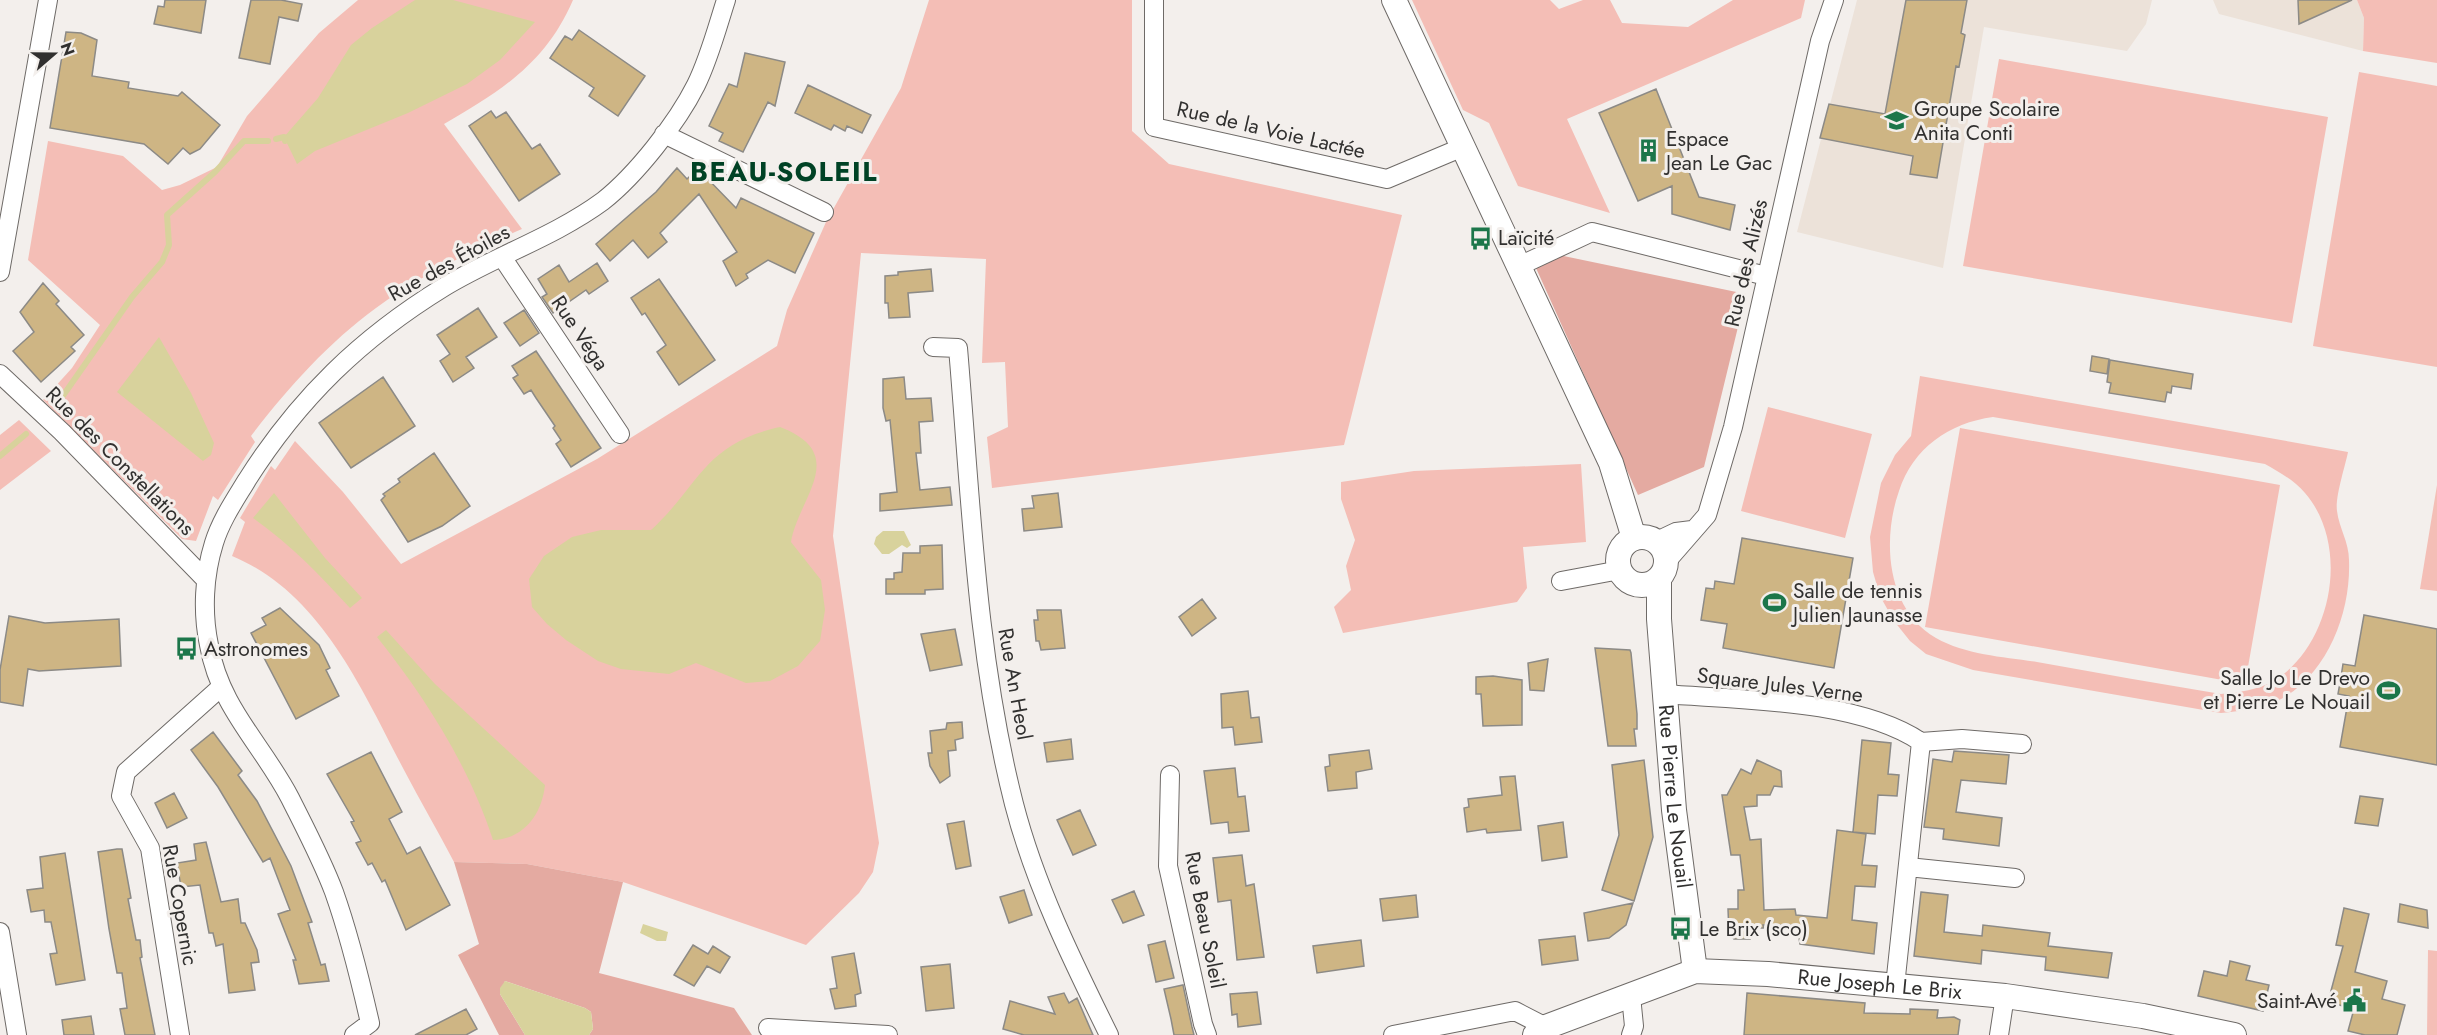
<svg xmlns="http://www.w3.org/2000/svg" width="2437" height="1035" viewBox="0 0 2437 1035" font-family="Jost,sans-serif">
<rect width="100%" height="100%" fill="#f3efec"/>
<path fill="#ece2d9" d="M1857,0H2152L2146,24L2127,51L1984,27L1943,268L1797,232Z
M2213,0H2357L2364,18L2363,51L2219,14Z"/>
<path fill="#f4beb6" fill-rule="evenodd" d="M358,0H573C546,63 501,91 444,124L522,229C472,251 421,275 376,308C328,343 287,389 251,436L255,442L218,500L213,496L196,541L182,539L43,400L72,368L100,325L28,260L48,141L123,156L162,190L180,185L217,167L247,116L319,33Z
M929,0H1132V131L1169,164L1402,215L1344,445L992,488L987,437L1008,427L1005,362L982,363L986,259L861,253L833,536L879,843L873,872L859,893L806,945L623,882L527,864L454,862C438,831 420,801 404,770C362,690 321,593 232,556L245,522L240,518L271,466L275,470L295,441L343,492L401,564L597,459L777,346L787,310L826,222L901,88Z
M1412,0H1550L1559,9L1583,0H1610L1622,23L1688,27L1733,0H1805L1801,18L1567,119L1610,213L1518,186L1489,123L1463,110Z
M2357,0H2437V63L2363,51L2364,18Z
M1999,59L2328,117L2292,323L1963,266Z
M2359,72L2437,86V367L2313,346Z
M1920,376L2348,452C2345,467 2335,497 2337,511C2339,528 2349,542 2349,560C2351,611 2329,671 2283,698C2264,709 2241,711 2221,713L1973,670L1926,654L1910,641L1894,621L1880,596L1873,572L1870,537L1881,483L1895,455L1911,436ZM1993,417L2265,464C2279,472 2294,480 2305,493C2351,546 2332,645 2274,681C2258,690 2239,692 2221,694C2160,684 2099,673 2037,662C2005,657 1966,655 1936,638C1886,610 1882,539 1899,491C1913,448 1949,423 1993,417Z
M1768,407L1872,434L1845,538L1741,511Z
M19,420L51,451L0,490V435Z
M1960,428L2280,485L2245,684L1925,627Z
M1581,464L1586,542L1523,547L1527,588L1517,602L1343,633L1334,607L1351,590L1346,566L1355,540L1341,499V482L1414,471Z
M2437,485V591L2420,589Z
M2428,950L2437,951V1035H2427Z"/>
<path fill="#e4aaa1" d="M1554,254L1746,294L1704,467L1638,495L1536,268Z
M454,862L527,864L623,882L599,973L734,1008L752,1035H589L593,1029L591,1012L585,1008L505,981L500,994L525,1035H499L458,955L479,944Z"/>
<path fill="#d8d29c" d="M415,0H453L535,22L500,60L467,84L408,113L315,151L297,164L284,137L318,98L351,45L372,28Z
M159,337L191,393L214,443L211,455L203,461L117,392Z
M780,427C851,454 798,498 791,542L821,580L825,610L820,641L798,666L770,681L746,683L696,663L669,674L621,669L598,661L566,640L547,624L532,607L529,579L544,556L572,537L601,530H651C701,484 703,444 780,427Z
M274,493L325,558L362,598L350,608C320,575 290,544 253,518Z
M883,531H904L911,545L907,548L902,545L889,554H882L874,544L876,537Z
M386,630L435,684L545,785C542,814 524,839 493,840C469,766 425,697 377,637Z
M643,924L668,932L666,941H657L640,933Z
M505,981L585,1008L591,1012L593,1029L589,1035H525L500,994V988Z"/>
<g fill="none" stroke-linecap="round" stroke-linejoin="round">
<path stroke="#d8d29c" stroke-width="6" d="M276,139L284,137L285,141
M60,400L132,297L162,262L169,245L167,215L215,172L244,141H268
M0,456L26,434"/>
</g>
<path fill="#ceb584" stroke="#8c8a86" stroke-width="1.5" d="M165,0H206L201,33L154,24L158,6L164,7Z
M251,0H281L302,4L298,21L279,17L270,64L239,58Z
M1906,0H1967L1961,33L1965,35L1959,67L1956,66L1937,178L1910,174L1913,156L1820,138L1829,104L1885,114Z
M2298,0H2352L2299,24Z
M579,30L645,76L618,116L589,96L594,88L550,58L565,36L572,40Z
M66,32L81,33L97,40L92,76L129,82L128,88L178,96L182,92L220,125L200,149L190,154L183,148L168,164L144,144L50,128Z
M745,53L785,62L775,106L768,102L743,152L719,141L723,133L709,126L729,84L737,87Z
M808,85L871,115L862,133L847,126L845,131L834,125L831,130L795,113Z
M1656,89L1699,197L1735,205L1730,230L1672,214V186L1638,201L1599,113Z
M491,111L496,118L506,112L532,149L540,144L560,174L519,201L469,126Z
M677,168L687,179L690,176L695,182L703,174L736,208L741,198L814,233L795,273L768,260L746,274L748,278L736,286L723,261L737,252L699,194L660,233L667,242L648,258L633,240L610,261L596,244L656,192Z
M597,263L608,281L589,294L586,290L553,313L542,297L547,294L538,279L559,265L569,282Z
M931,269L933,291L908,293L910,317L889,318L888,303H885V276L898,275V272Z
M659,279L715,360L679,385L657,352L666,345L645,313L642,315L631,298Z
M43,283L59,301L56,304L84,335L71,347L75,351L41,382L13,351L34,332L20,312Z
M478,308L497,337L466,357L474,368L453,382L440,361L450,354L437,335Z
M524,310L539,333L520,346L504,323Z
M536,351L601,448L571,467L556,444L561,440L553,428L555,426L536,398L531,390L524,394L513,378L518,375L512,366Z
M2092,356L2109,359L2107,374L2090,371Z
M2110,360L2193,374L2191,389L2172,386L2171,393L2167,392L2165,402L2109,393L2111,383L2107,382Z
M383,377L415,426L351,468L319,423Z
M904,377L906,399L931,398L933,421L919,422L921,453H916L920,490L950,487L952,505L880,511V494L897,492L890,420L886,421L883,408V379Z
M434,453L470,506L442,526L408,542L381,500L385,496L383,494L400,482L398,479Z
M1058,493L1062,527L1024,531L1022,509L1034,508L1032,496Z
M1742,538L1853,558L1834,668L1723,648L1727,624L1701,620L1706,588L1714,589L1715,581L1734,584Z
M942,545L943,589L925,590V594H886V579H894V573L902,572L903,553H920V546Z
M1202,599L1216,618L1192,636L1179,617Z
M280,608L319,645L330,668L326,670L339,696L296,719L251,633L266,625L262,618Z
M1037,610H1061L1065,648L1041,650L1039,641H1036L1034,620H1038Z
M2364,615L2437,629V765L2340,747L2349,696L2338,694L2341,677L2343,664L2355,666Z
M9,616L45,623L119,619L121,666L39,671L28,669L23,706L0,702V670Z
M955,629L962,665L930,671L921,634Z
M1595,648L1630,650L1631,653L1637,714V729H1634L1636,746H1608Z
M1548,659L1544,691L1530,690L1528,663Z
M1493,676L1522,680V725L1483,726L1481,694H1476V677Z
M1248,691L1251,718L1259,717L1262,742L1235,745L1233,727L1222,728L1221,694Z
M962,722L963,738L955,740L956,750L948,751L950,776L940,783L930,766L928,753H932L930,731L946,729L947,723Z
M213,732L242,771L238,775L257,801L291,866L312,922L308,923L321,965L325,964L329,981L299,984L293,960H296L278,914L290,910L270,858L263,862L218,787L191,750Z
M1071,739L1073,759L1047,762L1044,743Z
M1862,740L1891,743L1888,774L1899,775L1897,796L1878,795L1875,834L1853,832Z
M1369,750L1372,769L1356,772L1357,788L1328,791L1325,767L1330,766L1329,755Z
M1954,751L2009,755L2006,784L1961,780L1956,812L2002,818L1999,846L1943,839L1944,829L1924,827L1933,759L1952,762Z
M371,752L402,812L389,819L392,825L407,854L420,847L450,905L406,930L385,880L382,882L372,863L368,865L356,843L361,841L351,822L354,821L327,774Z
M1644,760L1653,837L1634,901L1602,890L1619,835L1612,765Z
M1757,760L1781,771L1782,787L1774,786L1770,795H1757V806L1744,807L1750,840L1761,839L1764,910L1795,909L1796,915L1827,918L1837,830L1866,834L1862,865L1877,866L1875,887L1855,886L1852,920L1877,923L1874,954L1800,944L1797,925H1763L1764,928H1750V939H1734L1729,934L1728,909H1738V890H1744L1740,855H1731L1722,795H1727L1741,769L1751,774Z
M1235,768L1238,797L1245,796L1249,831L1229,833L1228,822L1211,824L1204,771Z
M1515,776L1521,830L1487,833L1486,829L1467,832L1464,808L1469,807L1468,799L1502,795L1500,777Z
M174,793L187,818L167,828L155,803Z
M2360,796L2383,799L2378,826L2355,823Z
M1080,810L1096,845L1073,855L1057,820Z
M964,821L971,866L956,869L947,824Z
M1563,822L1567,857L1542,861L1538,826Z
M206,842L221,902L238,899L241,923H245L257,950L259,962L251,963L255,990L229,993L223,944L216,946L213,933H209L200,885L181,887L177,863L196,860L194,844Z
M117,849H122L131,898L128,899L136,940H140L142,957L140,958L155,1035H125L120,1009L127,1008L122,973H117L109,929L98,852Z
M65,853L85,980L56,985L50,954L57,953L51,922H45L44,910L31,912L27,890L43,888L40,857Z
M1242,855L1246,886L1254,884L1264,957L1237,960L1231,900L1218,902L1213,858Z
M1024,890L1032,915L1009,923L1000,897Z
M1134,891L1144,915L1123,923L1112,900Z
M1921,892L1948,895L1944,932L1982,936L1983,925L2050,933L2048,946L2112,953L2108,978L2045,970L2046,957L1982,950L1981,964L1914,956Z
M1416,895L1418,917L1383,921L1380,899Z
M1633,903L1626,925L1609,938L1588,941L1584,913Z
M2400,904L2427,910L2428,928L2398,922Z
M2344,908L2369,914L2355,972L2387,981L2382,999L2405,1005L2397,1035H2365L2348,1031L2354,1009L2328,1002L2343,946L2336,945Z
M1575,936L1578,960L1542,965L1539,940Z
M1361,940L1364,966L1317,973L1313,946Z
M1165,941L1174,978L1156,982L1148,945Z
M693,945L708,954L713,946L730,957L720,973L707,966L694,986L674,975Z
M854,953L861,993L855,995L856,1006L835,1009L830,989L837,988L832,957Z
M2230,961L2250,966L2246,980L2269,985L2263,1011L2198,996L2204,971L2227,976Z
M950,964L954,1008L926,1011L921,967Z
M1183,985L1192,1027L1194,1035H1174L1171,1019L1164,989Z
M1257,992L1261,1024L1238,1027L1237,1014L1232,1015L1230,994Z
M1064,993L1069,1003L1077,998L1093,1035H1024L1003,1029L1010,1001L1055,1014L1048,997Z
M1747,993L1865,1003L1864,1013L1910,1014V1009L1938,1010L1937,1018L1954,1017L1960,1020L1959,1027L1958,1035H1744Z
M466,1009L477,1029L466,1035H415Z
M91,1016L94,1035H64L62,1020Z"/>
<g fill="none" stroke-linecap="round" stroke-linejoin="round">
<defs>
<path id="minor" d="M1154,0V127L1387,179L1463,147
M664,134L824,212
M502,257L620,434
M1517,267L1592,232L1766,276
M0,272L48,0
M933,347L958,348C971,500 976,655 1014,804C1035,885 1072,960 1109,1035
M0,374L62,432L206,580
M1657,541L1676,532L1692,530
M1667,561L1707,515L1733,427L1820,41L1834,0
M1561,581L1620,570
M1664,694C1740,700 1857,699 1921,742L1895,986
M1921,742L1962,739L2022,744
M1170,775L1168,866L1203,1024L1207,1035
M1908,867L2015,878
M0,932L17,1035
M1631,996L1634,1026L1631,1035
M768,1028L888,1035
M180,1035L150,848L121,796L126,772L220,688
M354,1035L370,1023C360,979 349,934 334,892C322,860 305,828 290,798C262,744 220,708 209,645C202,612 204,575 214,543C221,520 235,500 247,480C299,398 361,338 444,287C495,256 554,237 603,201C636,175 677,123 696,85C709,59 717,28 726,0
M1393,1035L1515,1011L1546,1027
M1999,1035L2005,996"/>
<g id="tertiary">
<path d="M1394,0L1611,463L1634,538"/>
<circle cx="1642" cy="561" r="24"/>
<path id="s1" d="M1659,579V619L1674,810L1695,971"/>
<path id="s2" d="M1535,1035L1546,1027L1695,971L1768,974L2005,996L2143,1016L2234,1035"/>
</g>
</defs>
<use href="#minor" stroke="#6e6a67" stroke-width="20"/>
<use href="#tertiary" stroke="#6e6a67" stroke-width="26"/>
<use href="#minor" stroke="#fff" stroke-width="18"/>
<use href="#tertiary" stroke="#fff" stroke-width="24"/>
</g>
<defs>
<symbol id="school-bare" viewBox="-9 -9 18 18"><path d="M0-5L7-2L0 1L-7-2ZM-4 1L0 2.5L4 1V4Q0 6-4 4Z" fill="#1c764a" stroke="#f3efec" stroke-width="2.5" paint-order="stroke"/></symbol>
<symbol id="building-bare" viewBox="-9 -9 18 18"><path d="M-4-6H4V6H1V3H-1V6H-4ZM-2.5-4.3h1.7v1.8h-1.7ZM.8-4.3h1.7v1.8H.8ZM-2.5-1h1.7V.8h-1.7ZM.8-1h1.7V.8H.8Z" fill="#1c764a" stroke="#f3efec" stroke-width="2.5" paint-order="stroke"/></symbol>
<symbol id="bus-bare" viewBox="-9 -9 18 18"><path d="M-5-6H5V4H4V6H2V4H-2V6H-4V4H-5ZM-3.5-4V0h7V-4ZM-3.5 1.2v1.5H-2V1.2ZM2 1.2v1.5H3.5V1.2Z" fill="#1c764a" stroke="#f3efec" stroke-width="2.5" paint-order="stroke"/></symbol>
<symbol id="stadium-bare" viewBox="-9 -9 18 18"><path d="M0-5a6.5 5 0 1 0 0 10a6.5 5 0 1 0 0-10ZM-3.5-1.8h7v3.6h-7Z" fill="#1c764a" stroke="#f3efec" stroke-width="2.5" paint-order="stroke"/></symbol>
<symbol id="civic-bare" viewBox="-9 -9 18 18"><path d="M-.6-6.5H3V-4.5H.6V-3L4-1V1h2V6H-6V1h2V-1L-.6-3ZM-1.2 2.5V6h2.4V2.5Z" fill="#1c764a" stroke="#f3efec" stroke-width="2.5" paint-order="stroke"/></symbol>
</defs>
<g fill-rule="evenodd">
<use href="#school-bare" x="1880" y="104" width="33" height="33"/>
<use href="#building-bare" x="1632" y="134" width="33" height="33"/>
<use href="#bus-bare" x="1464" y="222" width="33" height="33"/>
<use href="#stadium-bare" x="1758" y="586" width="33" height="33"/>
<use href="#bus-bare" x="170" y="632" width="33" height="33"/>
<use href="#stadium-bare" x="2372" y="674" width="33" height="33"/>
<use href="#bus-bare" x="1664" y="912" width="33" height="33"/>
<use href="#civic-bare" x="2338" y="984" width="33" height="33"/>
</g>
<g text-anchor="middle" stroke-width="6" stroke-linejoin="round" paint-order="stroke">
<g font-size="21" fill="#31302f" stroke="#f3efec" text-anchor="start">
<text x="1914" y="116">Groupe Scolaire<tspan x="1914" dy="24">Anita Conti</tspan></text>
<text x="1666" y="146">Espace<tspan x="1666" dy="24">Jean Le Gac</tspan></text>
<text x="1498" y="245">Laïcité</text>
<text x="1793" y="598">Salle de tennis<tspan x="1793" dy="24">Julien Jaunasse</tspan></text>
<text x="204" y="656">Astronomes</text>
<text x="2370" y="685" text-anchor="end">Salle Jo Le Drevo<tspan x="2370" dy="24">et Pierre Le Nouail</tspan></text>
<text x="1699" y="936">Le Brix (sco)</text>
<text x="2337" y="1008" text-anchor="end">Saint-Avé</text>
</g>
<g font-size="21" fill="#31302f" stroke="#f3efec">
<text transform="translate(1271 130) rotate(13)" y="7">Rue de la Voie Lactée</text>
<text transform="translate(449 263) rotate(-29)" y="7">Rue des Étoiles</text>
<text transform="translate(1746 263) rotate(-77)" y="7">Rue des Alizés</text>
<text transform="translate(580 333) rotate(56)" y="7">Rue Véga</text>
<text transform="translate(120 461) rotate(45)" y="7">Rue des Constellations</text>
<text transform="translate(1015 684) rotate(80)" y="7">Rue An Heol</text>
<text transform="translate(1780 685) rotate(7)" y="7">Square Jules Verne</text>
<text dy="7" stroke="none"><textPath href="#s1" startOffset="218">Rue Pierre Le Nouail</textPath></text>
<text transform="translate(180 905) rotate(80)" y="7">Rue Copernic</text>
<text transform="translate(1205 920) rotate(79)" y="7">Rue Beau Soleil</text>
<text dy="7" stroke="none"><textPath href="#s2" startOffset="358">Rue Joseph Le Brix</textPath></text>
</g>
<g font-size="27" font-weight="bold" letter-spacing="1.5" fill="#004225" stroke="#f3efec">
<text x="784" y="181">BEAU-SOLEIL</text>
</g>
</g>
<g transform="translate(54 54) rotate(70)" stroke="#f3efec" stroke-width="4.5" paint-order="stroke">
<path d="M0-4.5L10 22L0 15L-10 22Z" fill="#31302f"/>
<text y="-9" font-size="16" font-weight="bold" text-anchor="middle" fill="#31302f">N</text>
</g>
</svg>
